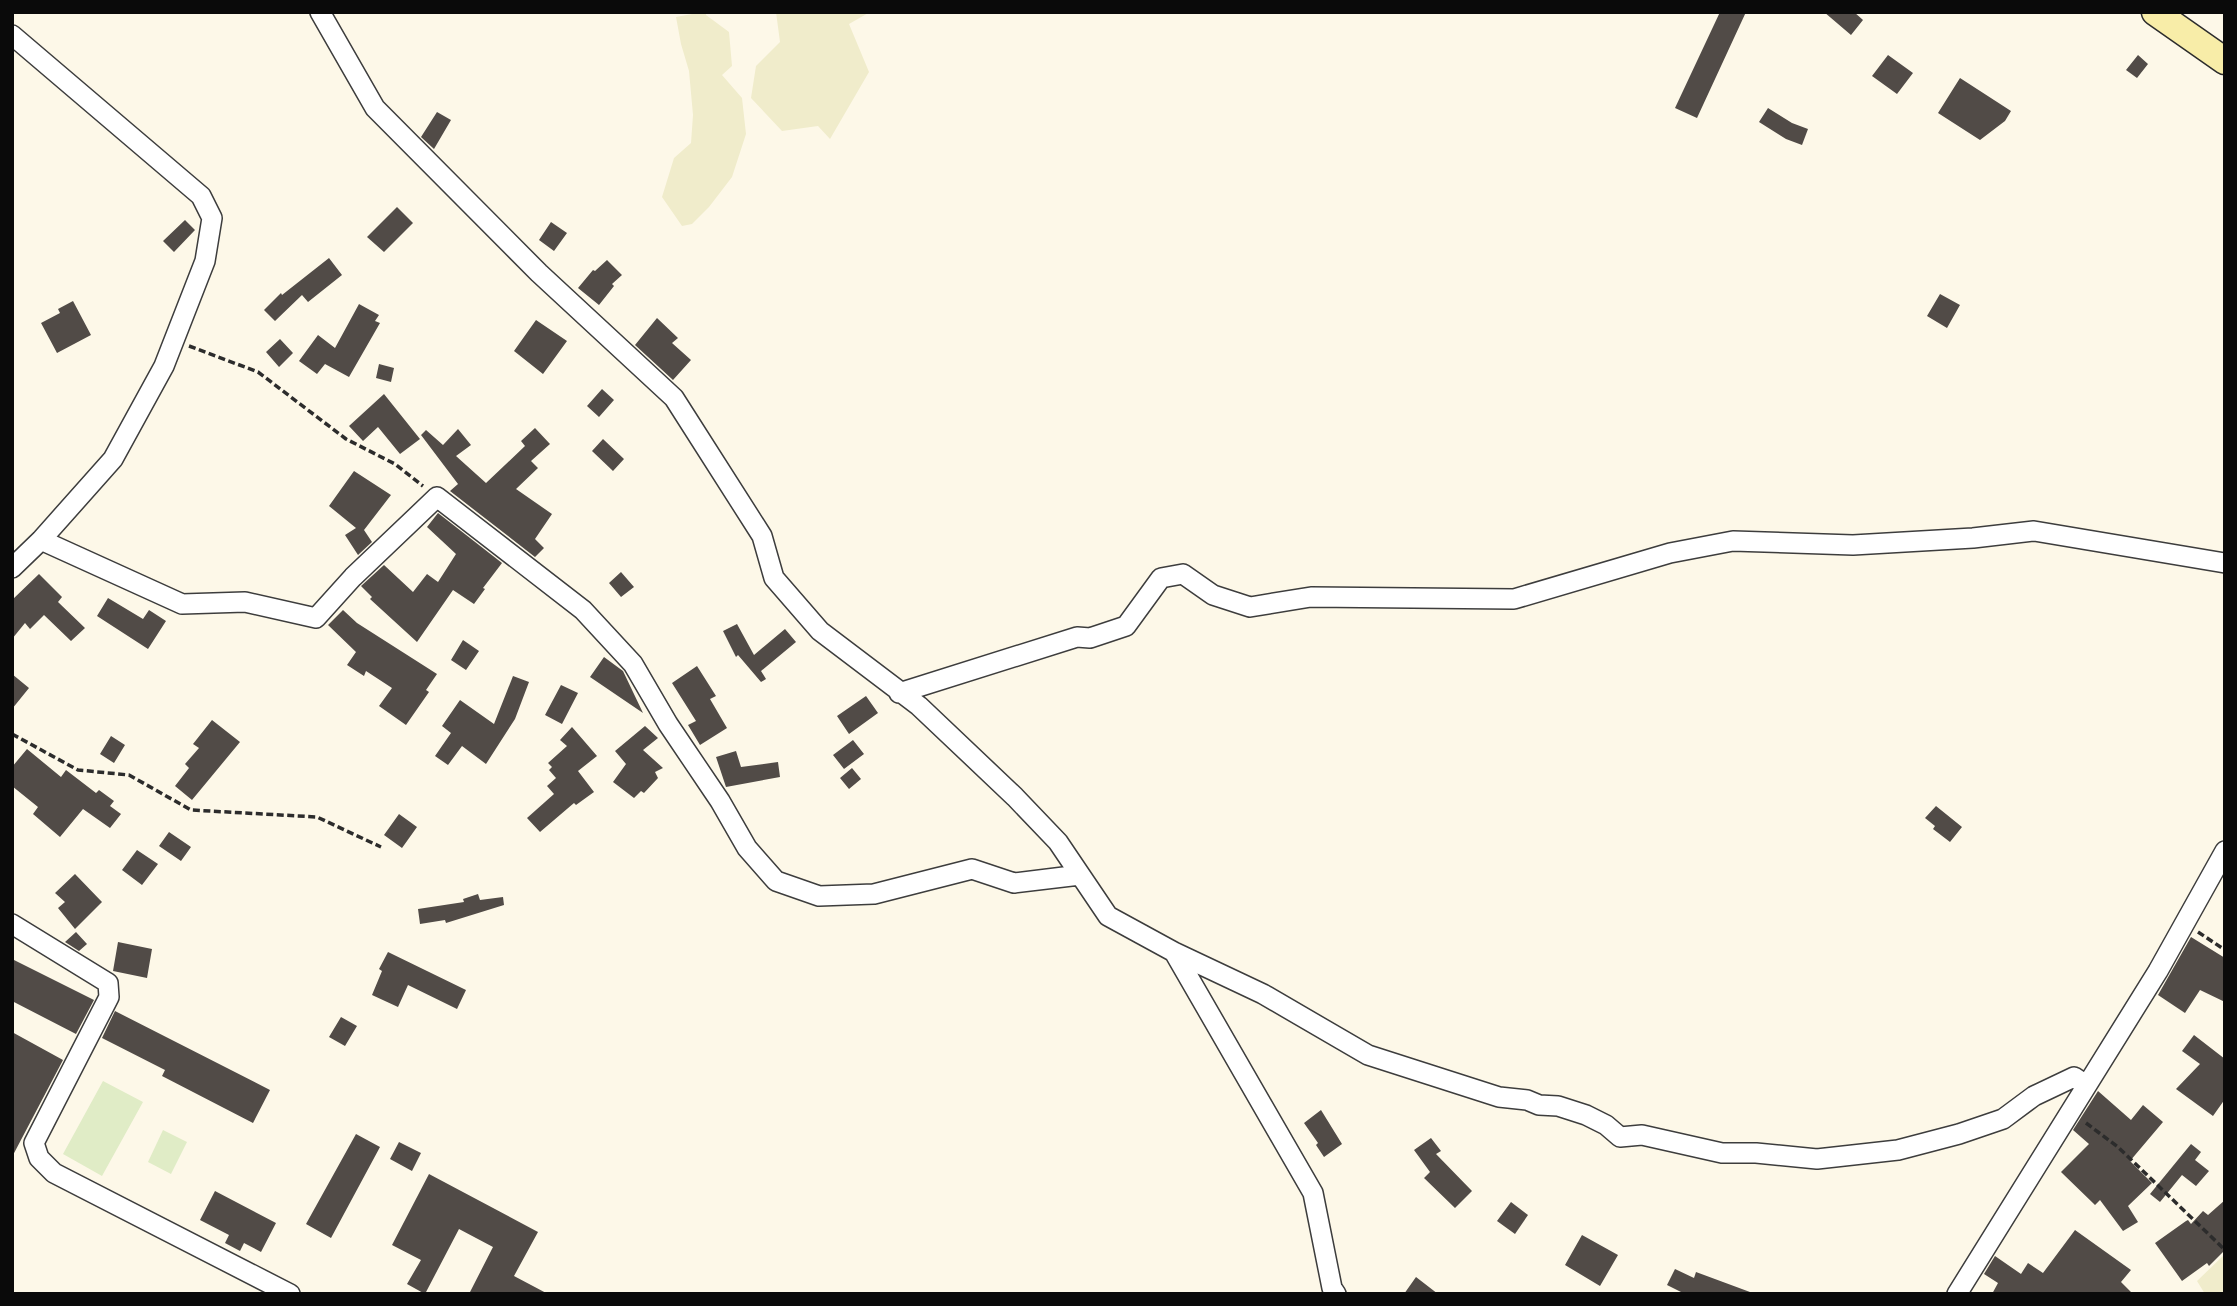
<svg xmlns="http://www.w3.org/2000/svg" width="2237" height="1306" viewBox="0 0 2237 1306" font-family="'Crimson Pro',serif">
<rect width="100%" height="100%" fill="#fdf8e8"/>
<path fill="#f0eccb" d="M703,12H706V15L729,32L732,66L722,75L742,98L746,134L732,177L709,207L692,224L682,226L662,197L674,158L691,143L693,115L689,71L681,44L676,17Z
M776,12H870L849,24L869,72L830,139L818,126L782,131L751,98L756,66L780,42Z
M2225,1254V1294H2205L2197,1281Z"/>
<path fill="#e0ecc6" d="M103,1081L143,1102L102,1176L63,1154Z
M163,1130L187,1142L171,1174L148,1162Z"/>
<path fill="#514b47" d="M1720,12H1746L1697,118L1675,108Z
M1824,12H1854L1863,20L1851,35Z
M1888,55L1913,73L1897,94L1872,76Z
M2138,55L2148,64L2137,78L2126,70Z
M1960,78L2011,111L2005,121L1980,140L1938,113Z
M1768,108L1792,123L1808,129L1802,145L1786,139L1759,122Z
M437,112L451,120L434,149L421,137Z
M397,207L413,223L384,252L367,237Z
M185,220L195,230L174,252L163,241Z
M551,222L567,233L554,251L539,240Z
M329,258L342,275L308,302L302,295L275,321L264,310L281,293L282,295Z
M607,260L622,275L612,284L614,286L599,305L578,288L593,270L595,271Z
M1940,294L1960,305L1947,328L1927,316Z
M73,301L91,335L57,353L41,323L60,313L58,309Z
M359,304L379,315L375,321L380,323L349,377L325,364L317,374L299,361L318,335L335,348Z
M657,318L678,338L672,343L691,360L673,380L635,345Z
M536,320L567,341L543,374L514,351Z
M280,339L293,353L279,367L266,352Z
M379,364L394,368L391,382L376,378Z
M602,389L614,400L599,417L587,406Z
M384,394L420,439L400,454L378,427L363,441L349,426Z
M535,428L550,444L531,461L538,468L516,489L552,514L535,539L544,548L535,557L450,491L458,484L421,435L426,430L443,445L458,429L471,445L456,456L486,483L525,446L521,441Z
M603,439L624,459L613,471L592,451Z
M354,471L391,495L364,530L372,542L358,555L345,535L356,528L329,506Z
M438,513L502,563L483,588L485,589L474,604L453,590L417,642L370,599L372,597L361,586L384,565L413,592L427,574L438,582L456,554L427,527Z
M621,572L634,587L621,597L609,583Z
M39,574L62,597L58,602L85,628L71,641L44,615L30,629L25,623L12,639V600Z
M108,598L143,619L149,610L166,621L148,649L97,616Z
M343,610L357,623L437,674L426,690L429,692L406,725L379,706L392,688L366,671L364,676L347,665L356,652L328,625Z
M737,624L754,655L785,629L796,642L761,671L766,679L761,682L738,655L736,657L723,631Z
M463,640L479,651L466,670L451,660Z
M604,657L623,671L643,713L590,677Z
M697,666L716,696L710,699L727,728L700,745L688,725L696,721L672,683Z
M12,674L29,688L12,709Z
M513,676L529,682L515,719L486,764L462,746L448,765L435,756L451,733L442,726L460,700L494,724Z
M561,685L578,693L562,724L545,715Z
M866,696L878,713L849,734L837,716Z
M212,720L240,742L192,800L175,786L189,768L185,764L199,748L193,744Z
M645,726L658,738L643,750L663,768L655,772L658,778L644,793L641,791L634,798L613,782L626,764L615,751Z
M572,727L597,756L578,771L594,792L576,805L574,803L540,832L527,818L554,794L547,786L556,778L549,770L552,767L548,763L567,746L560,740Z
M111,736L125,745L114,763L100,754Z
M853,740L864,754L844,769L833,755Z
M27,749L61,777L66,770L96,793L99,790L114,801L110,806L121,814L110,828L83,809L60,837L33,814L38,807L12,786V767Z
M736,751L741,767L778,762L780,777L726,787L716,757Z
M852,768L861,779L849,789L840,778Z
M1936,806L1962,827L1950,842L1933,829L1935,826L1925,818Z
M399,814L417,827L402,848L384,835Z
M169,832L191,847L181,861L159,846Z
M137,850L158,864L142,885L122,870Z
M75,874L102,902L75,929L58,908L65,902L55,893Z
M478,894L480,900L503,897L504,905L446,923L445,920L420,924L418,909L464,902L463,899Z
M76,932L87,944L79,951L65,942Z
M2191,937L2225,958V1002L2200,990L2185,1013L2158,995Z
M118,942L152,949L147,978L113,971Z
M388,952L466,990L457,1009L408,985L398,1007L372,995L382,971L379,969Z
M12,959L94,1000L76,1034L12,1001Z
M115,1011L270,1090L253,1123L162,1076L165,1070L102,1038Z
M341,1017L357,1026L345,1046L329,1037Z
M12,1032L63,1060L12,1157Z
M2194,1035L2225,1059V1099L2213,1116L2176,1089L2200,1064L2182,1051Z
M2098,1091L2131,1120L2143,1105L2163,1122L2130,1161L2152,1183L2128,1206L2138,1222L2123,1231L2100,1200L2095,1205L2061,1172L2089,1144L2073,1130Z
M1321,1110L1342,1144L1324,1157L1316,1145L1318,1143L1304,1123Z
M356,1134L380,1147L331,1238L306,1224Z
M1431,1138L1441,1151L1436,1154L1472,1191L1455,1208L1424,1178L1430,1172L1414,1150Z
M399,1142L421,1153L412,1171L390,1159Z
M2191,1144L2201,1152L2195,1160L2209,1171L2196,1186L2182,1175L2160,1202L2150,1194Z
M429,1174L538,1232L514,1276L548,1294H469L493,1247L459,1229L425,1294L407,1284L421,1260L392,1245Z
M215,1191L276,1223L261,1252L244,1243L240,1251L225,1243L229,1235L200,1220Z
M2225,1200V1250L2209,1266L2207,1263L2182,1281L2155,1243L2186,1221L2188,1220L2191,1224L2203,1211L2208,1215Z
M1511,1202L1528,1215L1515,1234L1497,1221Z
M2075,1230L2131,1270L2121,1282L2133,1294H1992L1998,1283L1984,1274L1995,1256L2021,1274L2028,1263L2043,1273Z
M1582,1235L1618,1255L1600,1286L1565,1265Z
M1675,1269L1694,1278L1696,1272L1750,1292V1294H1685L1667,1285Z
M1416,1277L1438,1294H1404Z"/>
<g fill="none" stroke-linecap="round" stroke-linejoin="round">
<defs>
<path id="street" d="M320,12L375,108L539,273L674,398L762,536L774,578L820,631L919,706L1015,797L1058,842L1108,916L1174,952L1263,994L1368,1055L1499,1097L1527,1100L1539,1105L1558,1106L1586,1115L1606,1125L1620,1137L1642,1135L1722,1153H1756L1817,1159L1898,1150L1959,1134L2003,1119L2034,1096L2074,1077L2086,1085
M12,35L201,196L212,218L205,261L164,366L113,459L41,540L12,568
M41,540L182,604L245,602L316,618L353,577L437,497L583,610L633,664L668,724L720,801L747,848L776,881L819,896L874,894L972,869L1014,883L1080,875
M899,693L1077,637L1090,638L1126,626L1161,578L1183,574L1213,595L1250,607L1311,597L1514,599L1670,553L1733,541L1853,545L1973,538L2034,531L2225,563
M12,924L108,983L109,997L34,1143L39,1158L54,1173L290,1294
M1174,952L1313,1193L1332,1288L1336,1294
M1957,1294L2158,971L2225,851"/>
<path id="secondary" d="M2155,12L2225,61"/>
</defs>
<use href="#street" stroke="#3d3d3d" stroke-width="22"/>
<use href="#secondary" stroke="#2c2c2c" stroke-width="29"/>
<path stroke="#2c2c2c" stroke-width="3.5" stroke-dasharray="7 3.5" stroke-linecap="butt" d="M189,346L258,372L346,439L395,464L423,486
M12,734L78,770L129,775L191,810L317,817L381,847
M2198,932L2225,950
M2086,1123L2118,1147L2225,1250"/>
<use href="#street" stroke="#fff" stroke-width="19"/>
<use href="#secondary" stroke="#f8eda8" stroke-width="26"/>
</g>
<rect width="2237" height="1306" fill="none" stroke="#0a0a0a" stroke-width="28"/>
</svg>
